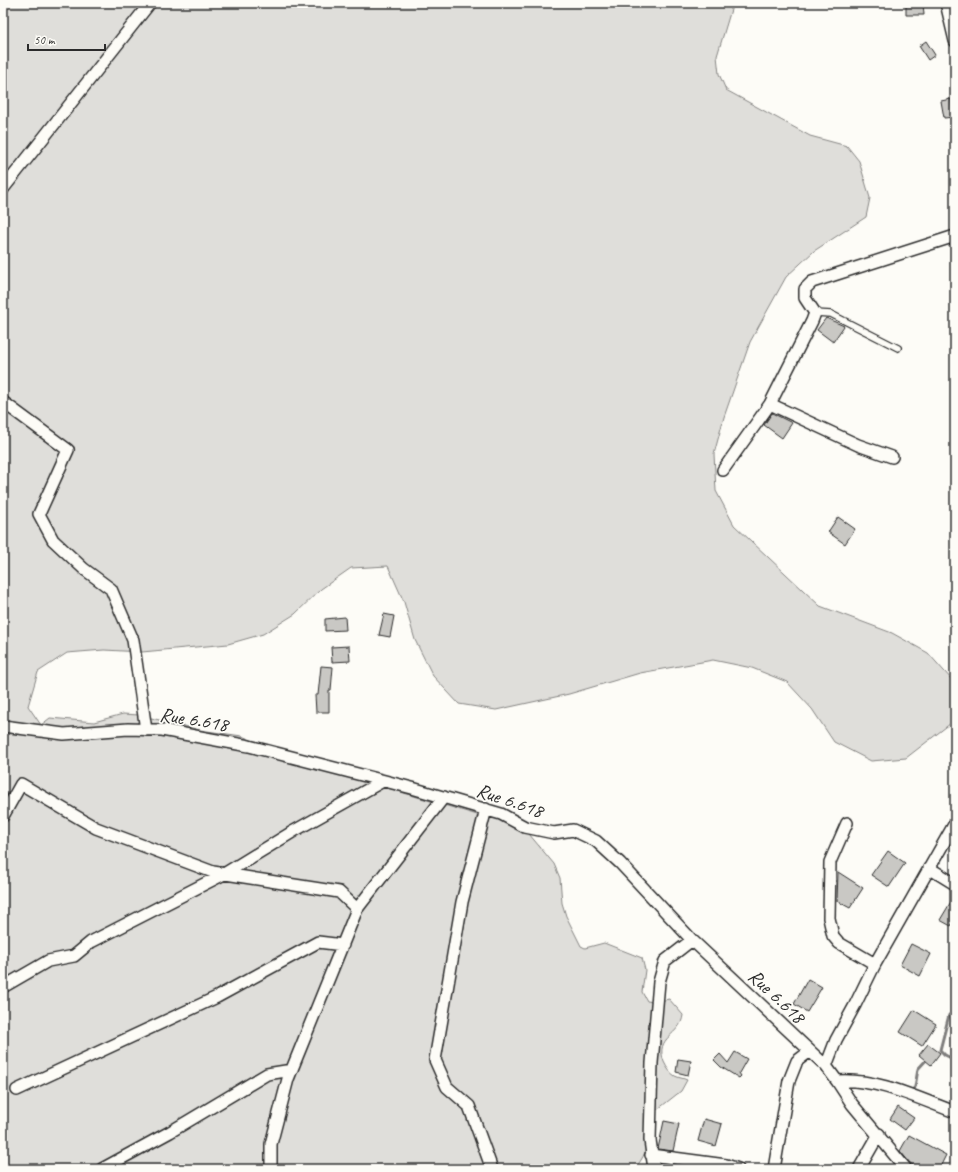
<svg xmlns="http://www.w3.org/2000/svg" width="958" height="1172" viewBox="0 0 958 1172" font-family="Caveat,sans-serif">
<rect width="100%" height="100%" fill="#fdfcf7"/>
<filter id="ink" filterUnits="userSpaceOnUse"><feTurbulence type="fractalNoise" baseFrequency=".025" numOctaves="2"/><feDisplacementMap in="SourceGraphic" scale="8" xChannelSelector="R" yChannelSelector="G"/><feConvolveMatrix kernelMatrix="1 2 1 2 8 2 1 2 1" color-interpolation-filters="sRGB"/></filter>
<g filter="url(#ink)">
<path fill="#dfdeda" stroke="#858482" d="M3,3H733L717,56L719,74L726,90L810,136L847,146L859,161L870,198L866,217L814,251L786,277L750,342L724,417L714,454L716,491L734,525L820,606L892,633L928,653L952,680L955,689V720L906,758L871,761L834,742L812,709L787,682L752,668L713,660L640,673L569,694L496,710L459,704L433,676L415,640L404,602L388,566L351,568L321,589L295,614L263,634L228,644L142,652L104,650L67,653L38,672L28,706L41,725L50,718L94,722L123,714L139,715L200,730L242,736L271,749L404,793L484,817L511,820L529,834L554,864L560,878L562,903L566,916L581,946L585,948L604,943L642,958L645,970L642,992L647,1001L655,1002L669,999L683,1015C681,1036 654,1036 664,1062C667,1068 670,1073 675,1076C679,1078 683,1078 687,1080L681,1091L653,1113C650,1133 649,1154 634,1169H3Z"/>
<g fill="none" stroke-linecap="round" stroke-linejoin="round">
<path stroke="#7e7d7b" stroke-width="3" d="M940,1050L949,1015
M940,1050L945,1055L955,1060
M910,1093L915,1087L918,1069L928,1058"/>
</g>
<path fill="#c9c8c4" stroke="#2b2b2b" d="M906,3H923L924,15H906Z
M926,41L935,55L928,60L919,46Z
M951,99L954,117L944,118L941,101Z
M826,318L844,326L833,342L817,330Z
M772,413L792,423L782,438L764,425Z
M838,517L855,529L845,544L828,532Z
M384,614L394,616L390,637L379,635Z
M345,617L346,630L325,631V619Z
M349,646L350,661L332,662L331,647Z
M321,666L333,667L331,690H329V712H316L315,695H318Z
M888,851L905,863L889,887L871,875Z
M838,872L863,888L850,908L837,901Z
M955,895V919L951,926L940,920Z
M911,944L931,954L920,976L900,965Z
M808,979L822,987L807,1012L794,1004Z
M914,1010L936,1024L922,1046L900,1032Z
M928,1044L940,1053L931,1065L919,1055Z
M735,1052L747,1059L739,1073L741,1076L739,1078L721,1067L714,1060L720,1054L728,1063Z
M678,1059L691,1061L688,1075L676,1072Z
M898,1107L914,1118L905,1130L890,1119Z
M704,1119L722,1124L716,1146L698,1141Z
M664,1121L679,1124L673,1151L658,1149Z
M909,1135L946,1155L939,1169H920L910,1163L900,1151Z"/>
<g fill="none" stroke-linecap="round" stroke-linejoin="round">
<defs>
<path id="service" d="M815,313L831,314L898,348"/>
<path id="minor" d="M946,3L955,41
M3,189L150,3
M3,402L68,450L39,514L53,540L84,569L111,589L133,640L146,730
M770,404L858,445L892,457
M723,470L770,404L812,321L815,313L805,298V289L812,282L955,236
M3,726L64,734L128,729L162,730L249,746L412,788L501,814L525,827L554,833L573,830L596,841L620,863L692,940L826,1066L837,1081C877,1078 917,1098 955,1112
M486,809L462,902L435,1060L447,1087L469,1106L492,1169
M3,816L21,784L96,828L213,872L339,892L357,909
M847,823L830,862L829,918L833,936L839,943L875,964
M929,868L955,884
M3,987L48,961L74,956L91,942L224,874L294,831L383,781
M826,1066L836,1040L855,1005L875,964L955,823
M837,1081L852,1104L906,1169
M17,1090L217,997L318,942L343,945
M651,1155L726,1165L738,1169
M102,1169L170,1132L267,1074L292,1070
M271,1169V1144L288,1079L357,909L444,797
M654,1169L650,1140L652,1063L659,982L665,961L692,940
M774,1169L789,1081L797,1061L810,1051
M859,1169L879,1134"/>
</defs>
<use href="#service" stroke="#2b2b2b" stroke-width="8"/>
<use href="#minor" stroke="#2b2b2b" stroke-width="14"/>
<use href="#service" stroke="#fdfcf7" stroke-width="5.5"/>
<use href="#minor" stroke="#fdfcf7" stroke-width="11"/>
</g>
</g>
<g text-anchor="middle" stroke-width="3.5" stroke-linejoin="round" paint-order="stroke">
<g font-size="20" fill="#2b2b2b" stroke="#fdfcf7">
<text transform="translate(194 719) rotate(9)" y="7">Rue 6.618</text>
<text transform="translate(510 800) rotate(19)" y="7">Rue 6.618</text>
<text transform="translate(777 996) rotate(43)" y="7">Rue 6.618</text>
</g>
</g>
<rect width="958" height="1172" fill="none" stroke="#fdfcf7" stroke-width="16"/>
<rect x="8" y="8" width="942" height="1156" fill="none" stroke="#2b2b2b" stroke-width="1.5" filter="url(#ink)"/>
<path d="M28 44v6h77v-6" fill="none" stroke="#2b2b2b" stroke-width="2"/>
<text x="34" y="44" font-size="12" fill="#2b2b2b" stroke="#fdfcf7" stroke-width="3" paint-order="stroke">50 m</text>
</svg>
